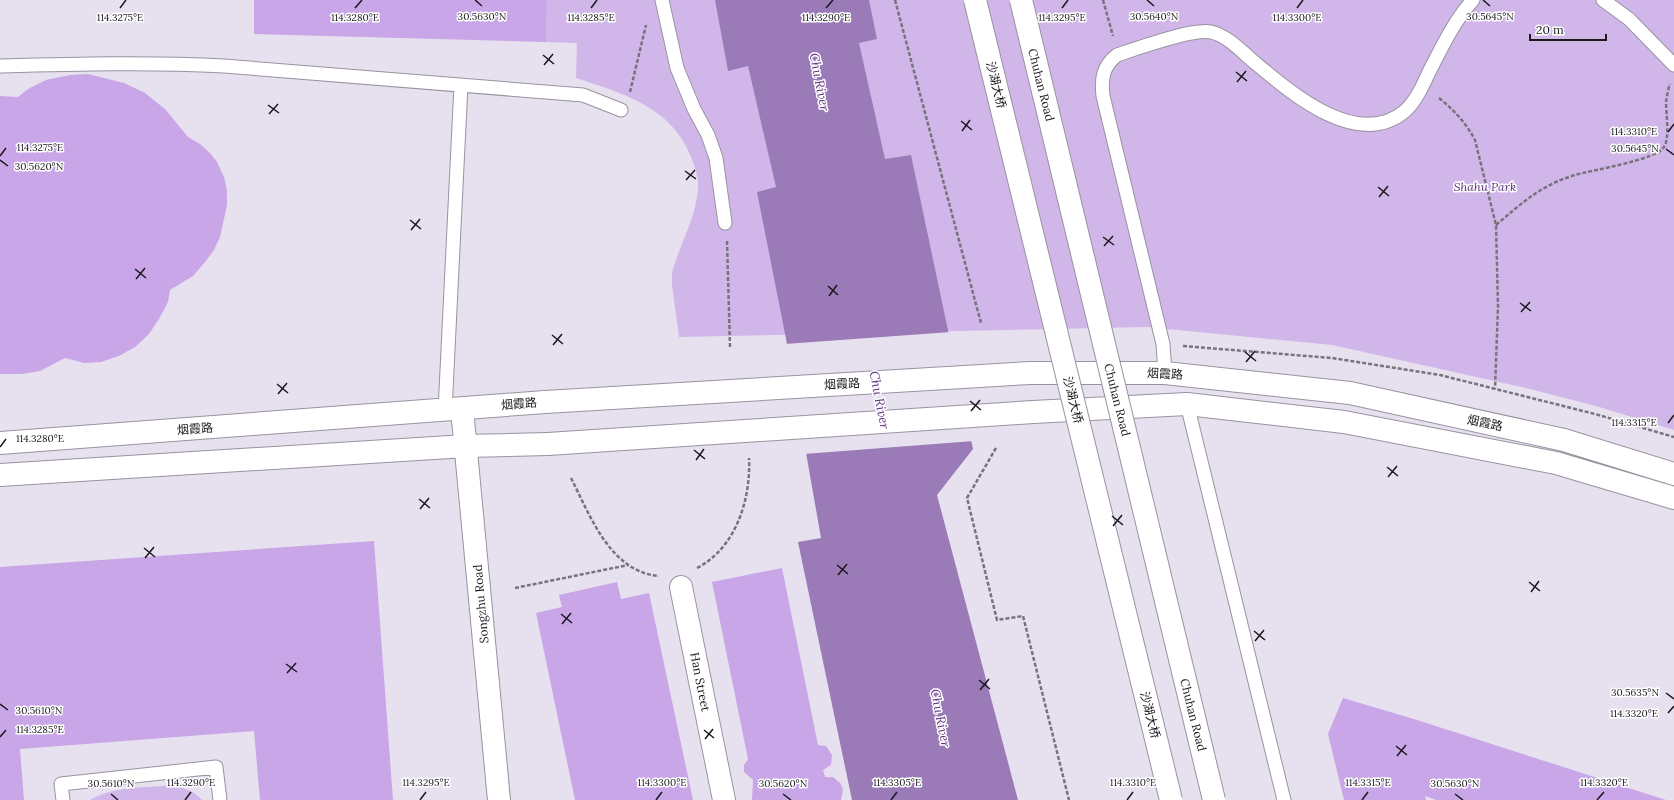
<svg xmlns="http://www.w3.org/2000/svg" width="1674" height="800" viewBox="0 0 1674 800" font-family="Lora,'Noto Sans SC',serif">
<rect width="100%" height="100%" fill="#e7e0ef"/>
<path fill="#d1b7e9" d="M547,0H1674V430L1596,406L1526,388L1332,345L1147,327L679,337L672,285V273C679,245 696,219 698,189C699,178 695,167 691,157C672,107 622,93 576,78L577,43L546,42Z
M172,785C184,788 193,790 202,800H90C113,786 145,788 172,785Z"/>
<path fill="#9b7ab8" d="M715,0H869L877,39L859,43L885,159L911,155L973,449L937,495L1018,800H852L798,542L821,538L787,344L757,192L776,187L748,66L728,71Z"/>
<path fill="#e7e0ef" d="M951,332L974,441L804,454L785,344Z"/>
<path fill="#c8a6e7" d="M254,0H547L546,42L254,34Z
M88,74L124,83L145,93L165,109L188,137L200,144L210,153L217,162L224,177L227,191V205L220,237L214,250L205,262L193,276L170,290L168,302L159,319L149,334L135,347L119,356L101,362L84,363L65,358L40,371L22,374H0V96L18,97L28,89L46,80L70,75Z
M374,541L393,800H260L254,731L20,749L24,800H0V567Z
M782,568L818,745L826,746L832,755L831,765L823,770L825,777H833L840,783L843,789L841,800H752L753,780L744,772V765L748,759L712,582Z
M617,582L621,599L649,593L693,800H575L536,613L562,607L559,595Z
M1343,698L1417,720L1666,800H1436L1425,796L1426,800H1344L1328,734Z"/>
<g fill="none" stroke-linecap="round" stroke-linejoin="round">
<defs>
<path id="lane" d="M662,0L677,68L694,109L708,135L716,158L725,223
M1603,0L1629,19L1674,65
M0,66C75,64 149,62 224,66L583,95L621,110
M1165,373L1163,344L1103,96C1101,78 1103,66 1117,55C1138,48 1193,28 1211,32C1228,36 1241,51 1253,61C1290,92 1357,151 1405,111C1416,101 1423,85 1429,72C1442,47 1454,21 1473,0
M1187,404L1284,800
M445,411L461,85
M63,800L61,784L216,767L220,800"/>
<path id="street" d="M681,587L724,800"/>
<path id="secondary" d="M1030,373H1165L1350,393L1564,440L1674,474
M462,409L499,800
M1033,412L1187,404L1344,422L1556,463L1674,498
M0,443L545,402
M0,475L466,446L548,444"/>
</defs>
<use href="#lane" stroke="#9992a0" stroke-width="15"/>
<use href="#street" stroke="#9992a0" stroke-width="24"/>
<use href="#secondary" stroke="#9992a0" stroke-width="24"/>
<path stroke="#77737c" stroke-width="2.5" stroke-dasharray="4 2" stroke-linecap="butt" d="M895,0L981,323
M1103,0L1113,36
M630,92L646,25
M1439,98C1454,110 1466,123 1475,140L1496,225L1498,307L1495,389
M1496,225C1522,203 1541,185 1575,175C1592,170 1656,160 1664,147C1670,138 1666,113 1666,102C1667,96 1668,89 1670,84
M727,241L730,347
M1183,346L1332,358L1440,375L1595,414L1674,437
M996,448L967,498L997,620L1023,616L1069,800
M571,478C590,515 610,572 659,576
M697,568C736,548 751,499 749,458
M515,588L628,565"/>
<use href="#lane" stroke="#fff" stroke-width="13"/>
<use href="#street" stroke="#fff" stroke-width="22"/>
<use href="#secondary" stroke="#fff" stroke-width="22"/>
<defs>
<path id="secondary-bridge" d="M545,402L1030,373
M548,444L1033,412"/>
<path id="primary-bridge" d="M975,0L1171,800
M1021,0L1214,800"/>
</defs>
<use href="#secondary-bridge" stroke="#9992a0" stroke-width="24" stroke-linecap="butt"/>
<use href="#primary-bridge" stroke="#9992a0" stroke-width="24" stroke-linecap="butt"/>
<use href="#secondary-bridge" stroke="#fff" stroke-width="22"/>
<use href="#primary-bridge" stroke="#fff" stroke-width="22"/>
</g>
<path fill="none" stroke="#1a181d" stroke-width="1.5" d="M475,0L482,6M1147,0L1154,6M1483,0L1490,6M120,8L126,0M355,8L362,0M591,8L597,0M826,8L833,0M1062,8L1068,0M1297,8L1303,0M543,55L554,64M544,65L553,54M1236,72L1247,81M1237,82L1246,71M268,105L279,113M269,114L278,104M961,121L972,130M962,131L970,120M1668,132L1674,124M1666,149L1674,155M0,156L6,148M0,160L8,166M685,171L696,179M686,180L695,170M1378,187L1389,196M1379,197L1388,186M410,220L421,229M411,230L420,219M1103,237L1114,245M1104,246L1113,236M135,269L146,278M136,279L145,268M828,286L838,295M829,296L837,285M1520,303L1531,311M1521,312L1530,302M552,335L563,344M553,345L562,334M1245,352L1256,361M1246,362L1255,351M277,384L288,393M278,394L287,383M970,401L981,410M971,411L980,400M1668,423L1674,415M0,447L6,439M694,450L705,459M696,460L704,449M1387,467L1398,476M1388,477L1397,466M419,499L430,508M420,509L429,498M1112,516L1123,525M1113,526L1122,515M144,548L155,557M145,558L154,547M837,565L848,574M838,575L847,564M1529,582L1540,591M1531,592L1539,581M561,614L572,623M562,624L571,613M1254,631L1265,640M1255,641L1264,630M286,664L297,672M287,673L296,663M979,680L990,689M980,690L989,679M1666,693L1674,699M0,704L8,710M1668,713L1674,706M704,730L714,738M0,737L6,730M705,739L713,729M1396,746L1407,755M1397,756L1406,745M111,794L118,800M783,794L791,800M1455,794L1463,800M185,800L191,792M420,800L426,792M656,800L662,792M891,800L897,792M1127,800L1133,792M1362,800L1368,792M1597,800L1604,792"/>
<g text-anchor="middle" stroke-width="3" stroke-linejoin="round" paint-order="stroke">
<g font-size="12" fill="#1a181d" stroke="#fff">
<text transform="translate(996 85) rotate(76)" y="4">沙湖大桥</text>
<text transform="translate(1041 85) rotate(76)" y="4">Chuhan Road</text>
<text transform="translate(1165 374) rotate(3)" y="4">烟霞路</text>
<text transform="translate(842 384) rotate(-3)" y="4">烟霞路</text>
<text transform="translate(1073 400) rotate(76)" y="4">沙湖大桥</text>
<text transform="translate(1117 400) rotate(76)" y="4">Chuhan Road</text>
<text transform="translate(519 404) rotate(-5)" y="4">烟霞路</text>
<text transform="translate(1485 423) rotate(12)" y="4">烟霞路</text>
<text transform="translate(195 429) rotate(-4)" y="4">烟霞路</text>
<text transform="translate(481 604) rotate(-95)" y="4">Songzhu Road</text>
<text transform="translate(700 682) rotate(79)" y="4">Han Street</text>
<text transform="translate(1150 715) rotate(76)" y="4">沙湖大桥</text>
<text transform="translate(1193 715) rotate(76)" y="4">Chuhan Road</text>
</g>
<g font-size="12" font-style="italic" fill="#5c317d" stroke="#fff">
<text x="1485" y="191">Shahu Park</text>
</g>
<g font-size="13" font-style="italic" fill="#663a87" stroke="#fff">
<text transform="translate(820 82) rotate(79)" y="5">Chu River</text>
<text transform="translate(880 400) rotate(79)" y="5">Chu River</text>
<text transform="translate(941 718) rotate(79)" y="5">Chu River</text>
</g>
</g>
<g font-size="10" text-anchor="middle" fill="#1a181d" stroke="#fff" stroke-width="3" stroke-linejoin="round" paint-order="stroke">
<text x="1490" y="20">30.5645°N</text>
<text x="482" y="20">30.5630°N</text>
<text x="1154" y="20">30.5640°N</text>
<text x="120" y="21">114.3275°E</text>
<text x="355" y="21">114.3280°E</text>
<text x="591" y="21">114.3285°E</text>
<text x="826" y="21">114.3290°E</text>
<text x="1062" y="21">114.3295°E</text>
<text x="1297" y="21">114.3300°E</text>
<text x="1634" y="135">114.3310°E</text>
<text x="40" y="151">114.3275°E</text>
<text x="1635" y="152">30.5645°N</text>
<text x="39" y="170">30.5620°N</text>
<text x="1634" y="426">114.3315°E</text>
<text x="40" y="442">114.3280°E</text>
<text x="1635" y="696">30.5635°N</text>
<text x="39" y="714">30.5610°N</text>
<text x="1634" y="717">114.3320°E</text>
<text x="40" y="733">114.3285°E</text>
<text x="191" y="786">114.3290°E</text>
<text x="426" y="786">114.3295°E</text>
<text x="662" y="786">114.3300°E</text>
<text x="897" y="786">114.3305°E</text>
<text x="1133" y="786">114.3310°E</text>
<text x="1368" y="786">114.3315°E</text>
<text x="1604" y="786">114.3320°E</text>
<text x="111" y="787">30.5610°N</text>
<text x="783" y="787">30.5620°N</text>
<text x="1455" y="787">30.5630°N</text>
</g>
<path d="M1530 34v6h76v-6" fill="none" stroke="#1a181d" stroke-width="2"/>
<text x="1536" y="34" font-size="12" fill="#1a181d" stroke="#ffffff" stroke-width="3" paint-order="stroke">20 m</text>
</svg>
